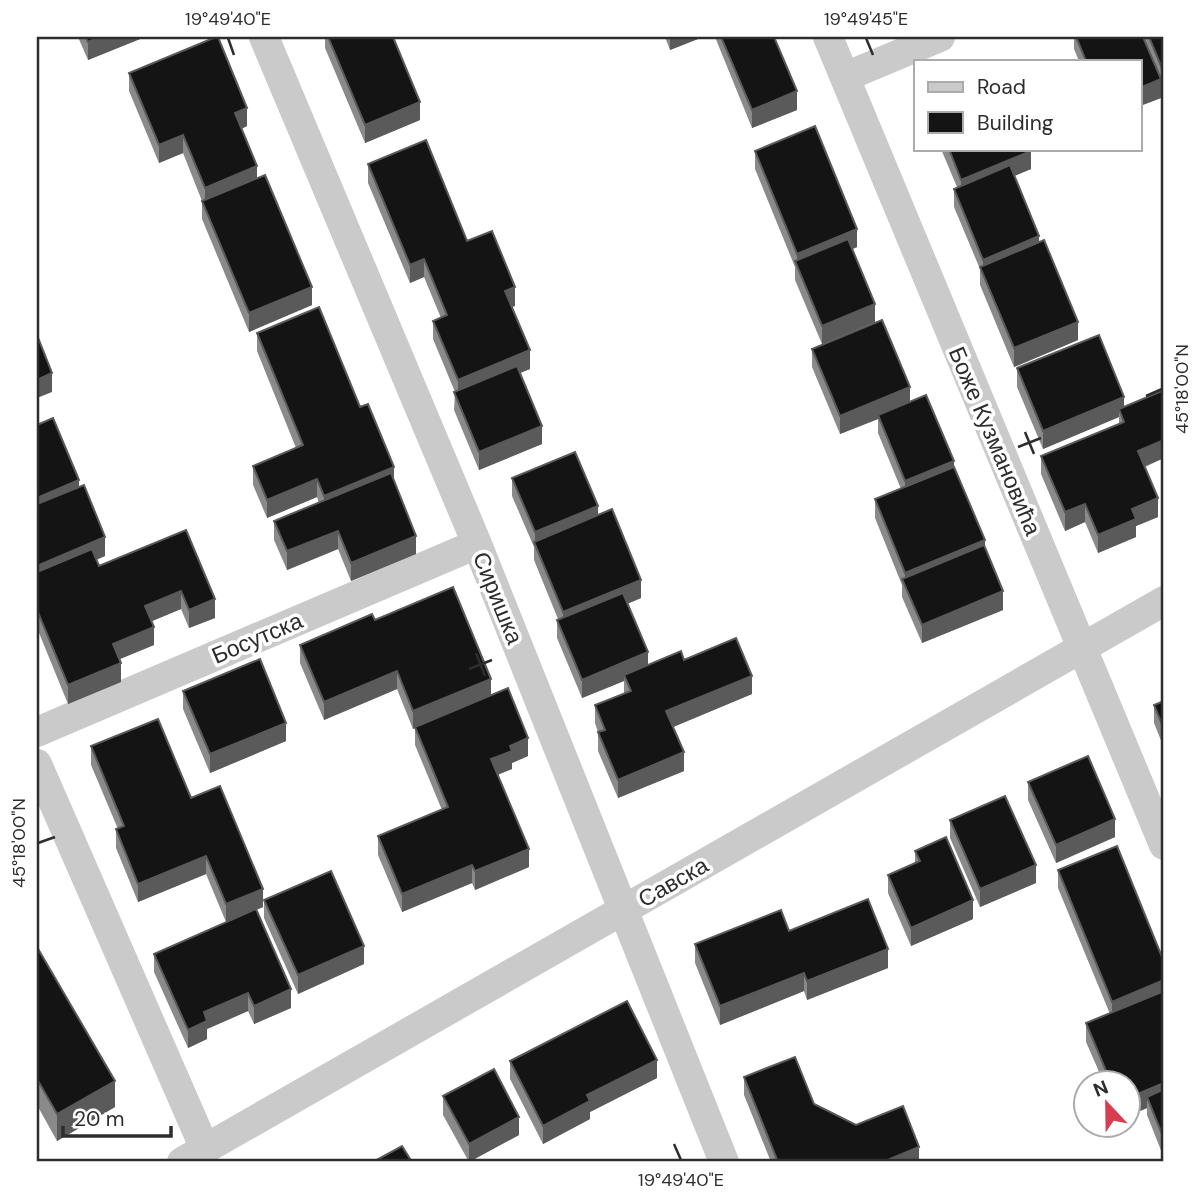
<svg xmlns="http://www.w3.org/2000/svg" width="1201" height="1199" viewBox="0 0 1201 1199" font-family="'DM Sans',sans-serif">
<rect width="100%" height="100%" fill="#fff"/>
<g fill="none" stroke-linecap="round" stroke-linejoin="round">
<path stroke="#cacaca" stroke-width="30" d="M264,37L477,544L724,1162
M828,37L1164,845
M845,77L940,37
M37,732L477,544
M37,764L205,1149
M182,1162L1164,601"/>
</g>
<path fill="#8a8a8a" d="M78,37H145L88,60Z
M325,37H328L420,120L365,143L325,48Z
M665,37H703L670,50Z
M715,37H774L797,110L752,128Z
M1074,37H1164V91L1161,82V98L1140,106V61H1079L1074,49Z
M129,73L247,126L241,129L257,178L312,305L249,332L202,219V201L183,153L159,163L129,91Z
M941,149H1030L1031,169L1014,176L1078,340L1014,367L980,285V269L954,207V189L957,187Z
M755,151L857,247L853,249L875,322L822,344L795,280V267L755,169Z
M368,164L467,241L515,306L512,307L530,369L520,373L542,444L479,470L454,410L455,392L433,339V321L441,318L424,277L410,283L368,183Z
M257,333L360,407L394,482L416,554L351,581L338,549L287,570L274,540V521L319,503L317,497L267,518L253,485V466L296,448L257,351Z
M812,349L910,401L954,467L985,547L1003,610L922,643L902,597V585L875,518V499L901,489L878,433V419L840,434L812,367Z
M1017,368L1124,406L1164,390V458L1145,467L1158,517L1136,526V537L1098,553L1085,522L1065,531L1041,474V456L1119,424V417L1043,449L1017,387Z
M37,425L79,487L105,556L96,560L99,566L186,530L215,618L189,628L181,609L152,621L154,645L119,659L121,682L68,704L37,628Z
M512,478L598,515L641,598L627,604L648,665L684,660L752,694L673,727L684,771L618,798L598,751V732L595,723V705L624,693V681L582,698L557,638V620L558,619L534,560V547L512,496Z
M375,620L491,695L528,756L512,763V769L498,775L529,867L475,890L472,883L402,912L378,855V836L442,810L415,745V728L413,729L397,689L324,720L300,663V645Z
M183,691L286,741L210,773L183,709Z
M1164,701V748L1154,723V705Z
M91,746L191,798L263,907L256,910L291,1008L254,1024L248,1011L207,1029V1039L188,1048L154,972V954L226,922L206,874L138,902L116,848V829H118L91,765Z
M1028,782L1115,837L1056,863L1028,800Z
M950,820L1036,883L980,907L950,838Z
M915,851L973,919L911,946L888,893V875L915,863Z
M1058,870L1164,962V1158L1147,1115V1108L1128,1116V1083H1104L1086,1042V1023L1110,1014L1058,888Z
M264,900L364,964L298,994L264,918Z
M695,944L888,968L807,1000L804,991L720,1025L695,963Z
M37,947L115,1107L57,1141L37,1105Z
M510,1061L657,1078L590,1112V1119L543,1144L510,1079Z
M744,1077L814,1104L919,1162H771L744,1095Z
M443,1096L519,1135L469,1162L443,1115Z"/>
<path fill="#5a5a5a" d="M100,37H145L88,60V42Z
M670,37H703L670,50Z
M1161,79V98L1140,106V88Z
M797,91V110L752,128V110Z
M420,102V120L365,143V125Z
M247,108V126L235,132V113Z
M183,135V153L159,163V145Z
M1031,151V169L961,198V180Z
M257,166V185L205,206V188Z
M857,229V247L799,271L797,266V254Z
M1039,236V255L983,275V260Z
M424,259V277L410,283V265Z
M312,287V305L249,332V313Z
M515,287V306L505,309V291Z
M875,304V322L822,344V326Z
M1078,322V340L1014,367V348Z
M530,350V369L458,398V380Z
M52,373V392L37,398V380Z
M910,387V405L878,415V419L840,434V416Z
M1124,397V415L1119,409V417L1043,449V431Z
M542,426V444L479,470V452Z
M1164,440V458L1138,469V451Z
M954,461V479L905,500V481Z
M394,467V485L324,514V496Z
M317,479V497L267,518V500Z
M79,480V499L37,516V498Z
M1158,498V517L1136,526V537L1098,553V535L1132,509Z
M1085,504V522L1065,531V512Z
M598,506V524L535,544V532Z
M338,531V549L287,570V551Z
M416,536V554L351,581V563Z
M105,537V556L37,585V566Z
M985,540V559L905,585V573Z
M641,580V598L563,631V612Z
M181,591V609L145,624V606Z
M1003,591V610L922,643V625Z
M215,599V618L189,628V610Z
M154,627V645L113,662V644Z
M648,652V671L624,675V681L582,698V680Z
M121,663V682L68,704V685Z
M397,671V689L324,720V702Z
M752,676V694L666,730V711Z
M491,679V697L413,729V711Z
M286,723V741L210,773V754Z
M528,738V756L512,763V769L491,777V759L510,746Z
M684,752V771L618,798V780Z
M1115,819V837L1056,863V845Z
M529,849V867L475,890V871Z
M206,856V874L138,902V884Z
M472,865V883L402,912V894Z
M1036,865V883L980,907V889Z
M263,889V907L226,922V904Z
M973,900V919L911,946V928Z
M364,946V964L298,994V975Z
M888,949V968L807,1000V981Z
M804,973V991L720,1025V1006Z
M1164,980V999L1112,1020V1002Z
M291,989V1008L254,1024V1006Z
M248,993V1011L207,1029V1039L188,1048V1030L204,1012Z
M657,1060V1078L590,1112V1119L543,1144V1126L587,1095Z
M115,1081V1107L57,1141V1114Z
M1164,1083V1101L1147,1097V1108L1128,1116V1098Z
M519,1117V1135L469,1162V1144Z
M919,1147V1162H883Z"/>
<path fill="#141414" stroke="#5a5a5a" stroke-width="2" d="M86,37H100L88,42Z
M216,37H218L247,108L235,113L257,166L205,188L183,135L159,145L129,73Z
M328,37H393L420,102L365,125Z
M721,37H774L797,91L752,110Z
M1076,37H1143L1161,79L1140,88V61H1086Z
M1149,37H1164V73Z
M815,126L857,229L797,254L755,151Z
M426,140L467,241L492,231L515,287L505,291L530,350L458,380L433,321L447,315L424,259L410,265L368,164Z
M949,149H1030L1031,151L961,180Z
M1010,165L1039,236L983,260L954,189Z
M265,175L312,287L249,313L202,201Z
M848,239L875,304L822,326L795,261Z
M1044,240L1078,322L1014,348L980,267Z
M319,307L360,407L368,404L394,467L324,496L317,479L267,500L253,466L303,445L257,333Z
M882,320L910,387L840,416L812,349Z
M37,335L52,373L37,380Z
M1099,335L1124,397L1043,431L1017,368Z
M517,366L542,426L479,452L454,392Z
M1164,390V440L1138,451L1158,498L1132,509L1136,519L1098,535L1085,504L1065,512L1041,456L1124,422L1119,409Z
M926,395L954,461L905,481L878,415Z
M53,418L79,480L37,498V425Z
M575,452L598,506L535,532L512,478Z
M954,467L985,540L905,573L875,499Z
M391,473L416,536L351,563L338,531L287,551L274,521Z
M84,485L105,537L37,566V504Z
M612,509L641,580L563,612L534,542Z
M186,530L215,599L189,610L181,591L145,606L154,627L113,644L121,663L68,685L37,610V572L92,549L99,566Z
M984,545L1003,591L922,625L902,579Z
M453,587L491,679L413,711L397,671L324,702L300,645L372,614L375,620Z
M623,593L648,652L582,680L557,620Z
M736,638L752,676L666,711L684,752L618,780L598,732L605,730L595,705L631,691L624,675L681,651L684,660Z
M260,659L286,723L210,754L183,691Z
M508,688L528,738L510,746L512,751L491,759L529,849L475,871L472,865L402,894L378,836L448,807L415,727Z
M1164,701V729L1154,705Z
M158,719L191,798L220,786L263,889L226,904L206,856L138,884L116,829L124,826L91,746Z
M1088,756L1115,819L1056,845L1028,782Z
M1005,796L1036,865L980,889L950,820Z
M946,837L973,900L911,928L888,875L920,861L915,851Z
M1117,846L1164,962V980L1112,1002L1058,870Z
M331,871L364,946L298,975L264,900Z
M868,899L888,949L807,981L804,973L720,1006L695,944L781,910L789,931Z
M256,909L291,989L254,1006L248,993L204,1012L207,1021L188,1030L154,954Z
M37,947L115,1081L57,1114L37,1079Z
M1164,991V1083L1128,1098V1083H1111L1086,1023Z
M627,1001L657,1060L587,1095L590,1101L543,1126L510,1061Z
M795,1057L814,1104L856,1125L903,1106L919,1147L883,1162H778L744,1077Z
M494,1069L519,1117L469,1144L443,1096Z
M1164,1089V1139L1147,1097Z
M402,1146L412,1162H373Z"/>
<path fill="none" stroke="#2d2d2d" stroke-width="2.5" d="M228,38L234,55M866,38L873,55M1146,396L1162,389M1025,432L1034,454M1018,447L1041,438M476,653L485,676M469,669L492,660M38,843L55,837M674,1144L681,1160"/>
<g text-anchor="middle" stroke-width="7" stroke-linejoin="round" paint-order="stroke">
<g font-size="23" fill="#2d2d2d" stroke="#fff">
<text transform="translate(995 441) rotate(67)" y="8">Боже Кузмановића</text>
<text transform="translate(498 598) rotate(68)" y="8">Сиришка</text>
<text transform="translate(257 638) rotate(-23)" y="8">Босутска</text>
<text transform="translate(673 882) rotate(-30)" y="8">Савска</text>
</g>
</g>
<rect width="1201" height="1199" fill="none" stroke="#ffffff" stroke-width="77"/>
<rect x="914" y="60" width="228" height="91" fill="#ffffff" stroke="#ababab" stroke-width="2"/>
<rect x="928" y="82" width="35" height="10" fill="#cacaca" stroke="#ababab" stroke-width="2"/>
<text x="977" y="94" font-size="21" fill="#2d2d2d">Road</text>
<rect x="928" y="112" width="35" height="21" fill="#141414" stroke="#ababab" stroke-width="2"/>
<text x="977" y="130" font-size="21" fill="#2d2d2d">Building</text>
<g transform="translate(1107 1104) rotate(338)"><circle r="33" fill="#ffffff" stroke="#ababab" stroke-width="2"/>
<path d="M0-5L12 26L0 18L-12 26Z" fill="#d63d51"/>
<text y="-10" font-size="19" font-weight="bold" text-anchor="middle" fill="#2d2d2d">N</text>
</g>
<path d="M63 1126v10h108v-10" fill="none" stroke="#2d2d2d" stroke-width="3.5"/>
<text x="74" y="1126" font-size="21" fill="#2d2d2d" stroke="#ffffff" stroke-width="5" paint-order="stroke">20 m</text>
<rect x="38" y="38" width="1124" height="1122" fill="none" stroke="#2d2d2d" stroke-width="2.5"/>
<g font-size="18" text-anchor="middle" fill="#2d2d2d">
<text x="228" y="25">19°49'40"E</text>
<text x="866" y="25">19°49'45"E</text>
<text transform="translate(1182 389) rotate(-90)" y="6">45°18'00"N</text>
<text transform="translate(19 843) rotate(-90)" y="6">45°18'00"N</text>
<text x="681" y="1186">19°49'40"E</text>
</g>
</svg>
